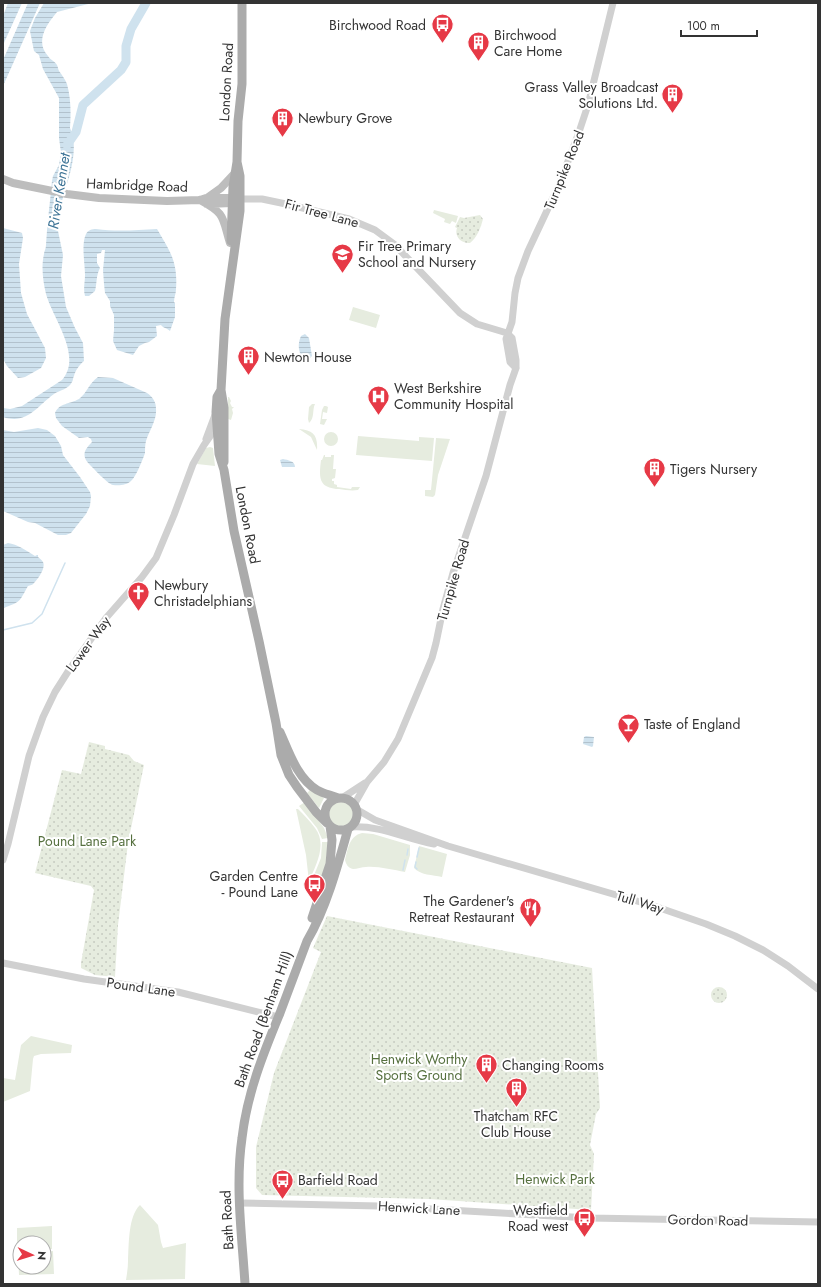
<svg xmlns="http://www.w3.org/2000/svg" width="821" height="1287" viewBox="0 0 821 1287" font-family="Jost,sans-serif">
<defs>
<pattern id="park-dots" width="8" height="8" patternUnits="userSpaceOnUse"><rect width="8" height="8" fill="#e6ecdf"/><path d="M2 2h.1M6 6h.1" fill="none" stroke="#c6cbc0" stroke-width="1.8" stroke-linecap="round"/></pattern>
<pattern id="water-rules" width="6" height="5" patternUnits="userSpaceOnUse"><rect width="6" height="5" fill="#cfe2ee"/><path d="M0 2.5h6" fill="none" stroke="#b2c2cd"/></pattern>
</defs>
<rect width="100%" height="100%" fill="#fff"/>
<path fill="#e6ecdf" d="M434,210L458,216L456,223L452,221L450,224L444,222L445,219L433,213Z
M353,307L380,315L376,328L349,320Z
M228,397H229L231,401L230,403L232,407H234L232,409L233,413L231,420L228,419Z
M312,404H315C312,410 315,418 309,423L308,419L309,407Z
M324,406H326L328,407L327,413L323,412L322,419H327L324,425L320,424L322,410Z
M299,429C313,430 318,435 317,450L311,437Z
M324 439a7 7 0 1 1 14 0a7 7 0 1 1-14 0Z
M358,436L419,441V437L434,438L432,461L356,455Z
M436,438L450,439L438,475L435,495L433,497L425,496V490H431Z
M210,447L213,448L215,466L197,464L206,448Z
M324,455H325V457H331V455H334L333,469H336L335,478L332,479V481H334V484L337,485V487L351,489L352,487H360L358,490C352,491 345,490 339,489C318,488 319,477 321,460H322Z
M310,790L324,798L319,808L307,793Z
M329 814a12 12 0 1 1 24 0a12 12 0 1 1-24 0Z
M305,802L324,828L328,838L322,839L317,828L299,806Z
M296,809H298C304,815 310,821 315,828C328,845 315,866 309,882L306,855Z
M362,833L373,834L410,845V855L405,872C393,870 378,866 366,867C362,867 357,869 353,869C348,868 346,864 345,860C348,849 349,836 362,833Z
M322,842H328L326,863L319,886L315,888L310,885L321,858Z
M419,846L447,854L442,877C433,875 420,875 414,868Z
M31,1036L72,1045L71,1053L41,1054L34,1056L33,1059L30,1091L3,1102V1078L15,1080L21,1045Z
M140,1205L158,1225L161,1242L163,1248L186,1243L185,1279L126,1280C127,1274 128,1267 128,1261C129,1245 128,1216 140,1205Z
M52,1226V1249L44,1250V1243H20V1250H17V1228Z
M53,1251L54,1274L19,1275L18,1252H20V1267H44V1252Z"/>
<path fill="url(#park-dots)" d="M480,215L483,219C481,227 477,238 470,243C461,244 454,236 457,228L455,227L460,217L464,218Z
M89,742L105,746V749L129,755L134,761L144,765L128,843L118,925L115,977L95,975L81,968V963L94,890L91,886L35,873L62,770L81,774Z
M327,916L592,968L600,1108L596,1114L590,1145L594,1154L591,1210L429,1199L262,1195L256,1188V1147L274,1073L321,952L313,948Z
M711 995a8 8 0 1 1 16 0a8 8 0 1 1-16 0Z"/>
<path fill="url(#water-rules)" d="M8,3H22L3,45V16Z
M28,3H40L3,86V60Z
M44,3H92L57,12C46,25 35,42 48,56C50,60 55,61 57,65C58,67 58,69 59,71C62,75 65,79 67,84C71,98 71,114 70,128C80,149 68,180 62,201L63,204L59,209L58,231L63,255L61,276L66,307L75,328L83,343L84,361C80,364 75,371 74,376C73,377 73,381 72,382C69,389 60,390 54,394C36,407 27,425 3,417V408L10,409L22,406L62,380C83,356 53,319 46,294C43,281 41,267 44,254C44,251 46,249 46,245C47,224 50,203 52,181L53,176L59,165L61,153L59,138V98L43,69L39,55L34,51L30,31L35,18Z
M3,228L22,233L23,238L19,264L21,293L27,314L45,348L46,358L41,368L25,377L18,378L7,366L3,359Z
M96,229C117,232 137,230 157,229C170,251 178,262 176,289C176,294 174,297 174,302L175,303V317L170,331C167,328 163,328 161,325L156,326L157,336L149,342L145,343L139,346L133,355L117,350L113,341L114,330V315L110,306V301L105,293L104,284L103,270L105,250H102L101,253L97,254V263L100,268C96,275 97,283 95,291L89,296H85C83,289 85,282 85,275C85,264 81,244 86,234C88,230 92,229 96,229Z
M305,334L309,338L312,356L309,359L301,356C298,348 298,343 301,336Z
M98,377L113,378L147,393C153,397 156,402 156,409C157,420 149,431 146,441C145,445 145,449 145,453C143,459 136,477 131,481C127,485 119,486 113,485C108,484 95,470 90,465C81,456 84,450 92,442L91,439L88,437L79,438L62,426L56,418L55,413C59,403 70,404 79,399C87,393 89,383 98,377Z
M38,428L47,430L55,436L61,446L63,455L80,477L90,492L91,496L90,506L86,514L71,533L66,535H58L35,523L28,522L3,511V430L14,432Z
M283,459C288,460 295,461 295,467H282L280,460Z
M8,543C17,544 27,551 35,556L37,555H38V557C40,559 42,560 43,562C46,568 38,579 34,583C33,585 30,585 28,586C19,602 21,602 3,608V545Z
M586,736L594,737L593,746L592,747L583,744L584,737Z"/>
<g fill="none" stroke-linecap="round" stroke-linejoin="round">
<path stroke="#cfe2ee" stroke-width="1.5" d="M3,630L32,623L42,614L65,563
M407,855L408,849
M417,857L419,848
M416,862L415,867L417,869
M403,870L405,860"/>
<path stroke="#cfe2ee" stroke-width="9" d="M67,145L76,132L83,105L121,70L126,62V46L131,29L146,3"/>
<path stroke="#d0d0d0" stroke-width="7" d="M240,199H262L286,204L349,219L375,230L394,244L460,313L477,324L507,333L512,338L516,360V368L510,385L486,476L453,573L443,609L436,643L432,658L398,739L384,762L367,782L354,805
M516,368L510,362L506,339L512,322L515,293L518,278L528,251L559,185L578,135L588,105L613,3
M206,439L215,415
M342,798L365,783
M356,809L375,820L448,846L654,906L706,924L735,936L763,950L788,966L818,989
M351,827C381,825 405,839 434,844
M3,860L8,844L29,756L43,717L55,692L69,670L106,618L142,577L156,558L174,515L193,464L204,445L218,425
M3,963L84,979L178,992L278,1017
M240,1203L379,1206L589,1218L818,1222"/>
<path stroke="#bdbdbd" stroke-width="8" d="M3,179L13,183L67,194L99,198L167,201L200,200L206,198H238
M207,198L221,188L235,173
M200,200C226,214 222,217 230,243
M207,204L232,203L237,200"/>
<path stroke="#ababab" stroke-width="9" d="M231,241L233,187L237,162L238,121L242,84V3
M221,390L217,397L216,412L219,454L224,470L234,531L259,641L276,723L281,755L289,775L297,787L316,812L327,823
M224,462V408L221,390L225,319L240,211V176L237,162
M280,732C289,752 297,778 317,790C324,794 331,795 338,798
M325 814a16 16 0 1 1 32 0a16 16 0 1 1-32 0Z
M312,918L330,864L332,840L330,826
M245,1284C242,1236 235,1186 242,1138C247,1094 263,1054 280,1013C289,989 298,965 307,941C326,909 338,865 348,829"/>
</g>
<defs>
<symbol id="bus-pin" viewBox="-11 -11 22 30"><path d="M0 17L-7.5 6A9.5 9.5 0 1 1 7.5 6Z" fill="#e63946" stroke="#fff"/><path d="M-5-6H5V4H4V6H2V4H-2V6H-4V4H-5ZM-3.5-4V0h7V-4ZM-3.5 1.2v1.5H-2V1.2ZM2 1.2v1.5H3.5V1.2Z" fill="#fff"/></symbol>
<symbol id="building-pin" viewBox="-11 -11 22 30"><path d="M0 17L-7.5 6A9.5 9.5 0 1 1 7.5 6Z" fill="#e63946" stroke="#fff"/><path d="M-4-6H4V6H1V3H-1V6H-4ZM-2.5-4.3h1.7v1.8h-1.7ZM.8-4.3h1.7v1.8H.8ZM-2.5-1h1.7V.8h-1.7ZM.8-1h1.7V.8H.8Z" fill="#fff"/></symbol>
<symbol id="school-pin" viewBox="-11 -11 22 30"><path d="M0 17L-7.5 6A9.5 9.5 0 1 1 7.5 6Z" fill="#e63946" stroke="#fff"/><path d="M0-5L7-2L0 1L-7-2ZM-4 1L0 2.5L4 1V4Q0 6-4 4Z" fill="#fff"/></symbol>
<symbol id="hospital-pin" viewBox="-11 -11 22 30"><path d="M0 17L-7.5 6A9.5 9.5 0 1 1 7.5 6Z" fill="#e63946" stroke="#fff"/><path d="M-5-5h3v3.5h4V-5h3V5h-3V1.5h-4V5h-3Z" fill="#fff"/></symbol>
<symbol id="church-pin" viewBox="-11 -11 22 30"><path d="M0 17L-7.5 6A9.5 9.5 0 1 1 7.5 6Z" fill="#e63946" stroke="#fff"/><path d="M-1.2-6h2.4v3.5h3.3v2.4h-3.3V6h-2.4V-.1h-3.3v-2.4h3.3Z" fill="#fff"/></symbol>
<symbol id="bar-pin" viewBox="-11 -11 22 30"><path d="M0 17L-7.5 6A9.5 9.5 0 1 1 7.5 6Z" fill="#e63946" stroke="#fff"/><path d="M-6-5H6L.8 .8V4.5H3.5V6h-7V4.5H-.8V.8Z" fill="#fff"/></symbol>
<symbol id="restaurant-pin" viewBox="-11 -11 22 30"><path d="M0 17L-7.5 6A9.5 9.5 0 1 1 7.5 6Z" fill="#e63946" stroke="#fff"/><path d="M-5-6h1v4h1v-4h1v4h1v-4h1v5L-1.5 .5V6h-2V.5L-5-1ZM5-6V6H3V1.5H1.5Q1.5-4 5-6Z" fill="#fff"/></symbol>
</defs>
<g fill-rule="evenodd">
<use href="#bus-pin" x="430" y="12" width="25" height="34"/>
<use href="#building-pin" x="466" y="30" width="25" height="34"/>
<use href="#building-pin" x="660" y="82" width="25" height="34"/>
<use href="#building-pin" x="270" y="106" width="25" height="34"/>
<use href="#school-pin" x="330" y="242" width="25" height="34"/>
<use href="#building-pin" x="236" y="344" width="25" height="34"/>
<use href="#hospital-pin" x="366" y="384" width="25" height="34"/>
<use href="#building-pin" x="642" y="456" width="25" height="34"/>
<use href="#church-pin" x="126" y="580" width="25" height="34"/>
<use href="#bar-pin" x="616" y="712" width="25" height="34"/>
<use href="#bus-pin" x="302" y="872" width="25" height="34"/>
<use href="#restaurant-pin" x="518" y="896" width="25" height="34"/>
<use href="#building-pin" x="474" y="1052" width="25" height="34"/>
<use href="#building-pin" x="504" y="1076" width="25" height="34"/>
<use href="#bus-pin" x="270" y="1168" width="25" height="34"/>
<use href="#bus-pin" x="572" y="1206" width="25" height="34"/>
</g>
<g text-anchor="middle" stroke-width="4" stroke-linejoin="round" paint-order="stroke">
<g font-size="14" fill="#333" stroke="#fff" text-anchor="start">
<text x="426" y="30" text-anchor="end">Birchwood Road</text>
<text x="494" y="40">Birchwood<tspan x="494" dy="16">Care Home</tspan></text>
<text x="658" y="92" text-anchor="end">Grass Valley Broadcast<tspan x="658" dy="16">Solutions Ltd.</tspan></text>
<text x="298" y="123">Newbury Grove</text>
<text x="358" y="251">Fir Tree Primary<tspan x="358" dy="16">School and Nursery</tspan></text>
<text x="264" y="362">Newton House</text>
<text x="394" y="393">West Berkshire<tspan x="394" dy="16">Community Hospital</tspan></text>
<text x="670" y="474">Tigers Nursery</text>
<text x="154" y="590">Newbury<tspan x="154" dy="16">Christadelphians</tspan></text>
<text x="644" y="729">Taste of England</text>
<text x="298" y="881" text-anchor="end">Garden Centre<tspan x="298" dy="16">- Pound Lane</tspan></text>
<text x="514" y="906" text-anchor="end">The Gardener's<tspan x="514" dy="16">Retreat Restaurant</tspan></text>
<text x="502" y="1070">Changing Rooms</text>
<text x="516" y="1121" text-anchor="middle">Thatcham RFC<tspan x="516" dy="16">Club House</tspan></text>
<text x="298" y="1185">Barfield Road</text>
<text x="568" y="1215" text-anchor="end">Westfield<tspan x="568" dy="16">Road west</tspan></text>
</g>
<g font-size="14" fill="#333" stroke="#fff">
<text transform="translate(226 82) rotate(-87)" y="5">London Road</text>
<text transform="translate(564 170) rotate(-68)" y="5">Turnpike Road</text>
<text transform="translate(137 185) rotate(2)" y="5">Hambridge Road</text>
<text transform="translate(322 213) rotate(15)" y="5">Fir Tree Lane</text>
<text transform="translate(248 525) rotate(79)" y="5">London Road</text>
<text transform="translate(453 580) rotate(-74)" y="5">Turnpike Road</text>
<text transform="translate(88 644) rotate(-54)" y="5">Lower Way</text>
<text transform="translate(640 902) rotate(17)" y="5">Tull Way</text>
<text transform="translate(141 987) rotate(8)" y="5">Pound Lane</text>
<text transform="translate(263 1019) rotate(-70)" y="5">Bath Road (Benham Hill)</text>
<text transform="translate(419 1208) rotate(3)" y="5">Henwick Lane</text>
<text transform="translate(227 1220) rotate(-93)" y="5">Bath Road</text>
<text transform="translate(708 1220) rotate(1)" y="5">Gordon Road</text>
</g>
<g font-size="14" fill="#56703f" stroke="#fff">
<text x="87" y="846">Pound Lane Park</text>
<text x="419" y="1064">Henwick Worthy<tspan x="419" dy="16">Sports Ground</tspan></text>
<text x="555" y="1184">Henwick Park</text>
</g>
<g font-size="15" font-style="italic" fill="#3f7597" stroke="#fff">
<text transform="translate(59 191) rotate(-81)" y="5">River Kennet</text>
</g>
</g>
<rect width="821" height="1287" fill="none" stroke="#333333" stroke-width="8"/>
<g transform="translate(32 1255) rotate(94)"><circle r="19" fill="#ffffff" stroke="#adadad"/>
<path d="M0-3L7 15L0 10L-7 15Z" fill="#e63946"/>
<text y="-6" font-size="11" font-weight="bold" text-anchor="middle" fill="#333333">N</text>
</g>
<path d="M681 30v6h76v-6" fill="none" stroke="#333333" stroke-width="2"/>
<text x="687" y="30" font-size="12" fill="#333333" stroke="#ffffff" stroke-width="3" paint-order="stroke">100 m</text>
</svg>
